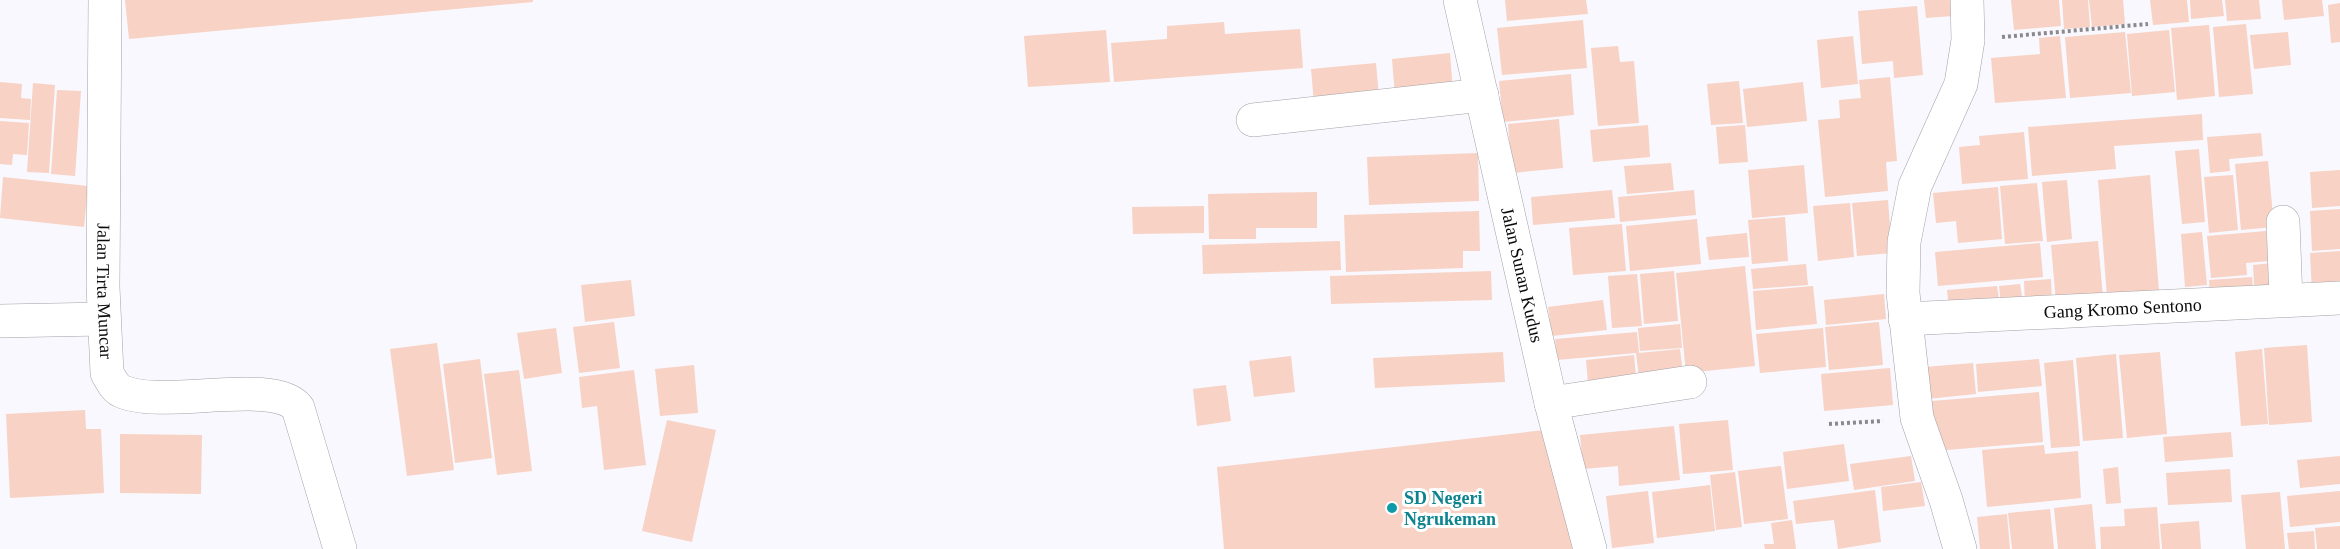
<svg xmlns="http://www.w3.org/2000/svg" width="2340" height="549" viewBox="0 0 2340 549" font-family="Georgia,serif">
<rect width="100%" height="100%" fill="#f8f8fe"/>
<path fill="#f8d2c4" d="M125,0H533V2L129,39Z
M1505,0H1586L1588,14L1507,21Z
M1924,0H1952L1953,16L1926,18Z
M2011,0H2059L2061,26L2014,30Z
M2062,0H2088L2090,27L2064,29Z
M2089,0H2123L2125,24L2092,27Z
M2150,0H2187L2189,22L2153,25Z
M2190,0H2222L2224,16L2191,19Z
M2225,0H2259L2261,19L2227,21Z
M2282,0H2322L2324,16L2284,20Z
M2340,3V42L2331,43L2328,5Z
M1917,6L1923,75L1894,78L1893,61L1862,64L1858,11Z
M1583,20L1587,68L1502,75L1497,28Z
M1224,22L1225,34L1300,29L1303,68L1114,82L1111,43L1167,39V26Z
M2246,24L2253,94L2219,97L2213,27Z
M2209,25L2215,96L2177,100L2171,28Z
M1106,30L1110,82L1028,87L1024,36Z
M2169,30L2175,92L2132,96L2127,34Z
M2125,32L2131,93L2070,98L2065,37Z
M2288,32L2291,65L2254,69L2250,35Z
M1853,36L1858,84L1821,88L1817,40Z
M2060,36L2066,98L1995,103L1991,58L2040,54L2039,38Z
M1618,46L1620,62L1634,61L1639,123L1598,126L1591,48Z
M1450,53L1453,91L1395,96L1392,59Z
M1376,63L1379,97L1314,103L1311,69Z
M1571,74L1574,115L1503,122L1499,81Z
M1890,77L1897,161L1886,162L1888,191L1825,197L1818,120L1840,118L1839,100L1861,98L1859,80Z
M1739,81L1743,123L1711,125L1707,84Z
M0,82L22,84L21,98L31,99L30,120L0,118Z
M1803,82L1807,121L1747,127L1743,89Z
M33,83L55,85L49,173L27,172Z
M57,90L81,91L75,176L51,174Z
M2202,114L2203,140L2114,146L2116,169L2032,176L2028,127Z
M1559,119L1563,168L1512,173L1508,124Z
M0,121L29,123L27,155L13,154L12,165L0,164Z
M1648,125L1650,157L1593,162L1590,130Z
M1745,125L1748,162L1719,164L1716,127Z
M2024,132L2028,179L1962,184L1959,147L1980,145L1979,136Z
M2261,133L2263,156L2229,159L2230,171L2210,173L2207,137Z
M2199,149L2205,222L2182,224L2175,151Z
M1478,153L1479,201L1369,205L1367,157Z
M2268,161L2274,227L2241,230L2235,164Z
M1671,163L1674,190L1627,194L1624,166Z
M1804,165L1808,213L1752,218L1748,170Z
M2340,170V206L2312,208L2310,172Z
M2150,175L2159,292L2107,297L2098,180Z
M2233,175L2238,230L2209,233L2204,177Z
M3,177L88,186L84,227L0,218Z
M2067,180L2072,239L2047,242L2042,182Z
M2037,183L2043,241L2005,244L2000,186Z
M1998,187L2002,239L1958,243L1956,221L1936,223L1933,193Z
M1612,190L1615,218L1533,225L1531,197Z
M1694,190L1696,215L1620,222L1618,197Z
M1317,192V228H1256V239H1209L1208,194Z
M1888,200L1892,253L1857,256L1852,203Z
M1850,203L1854,257L1818,261L1813,206Z
M1204,206V233L1133,234L1132,207Z
M2340,209V249L2312,251L2310,211Z
M1479,211L1480,251H1463V268L1346,272L1344,215Z
M1785,217L1788,261L1752,264L1748,220Z
M1697,219L1701,264L1630,271L1626,226Z
M1622,224L1626,271L1573,275L1569,228Z
M2266,231L2269,261L2246,263L2247,275L2211,278L2207,236Z
M2202,232L2207,285L2185,287L2181,234Z
M1747,233L1749,257L1709,260L1706,237Z
M1340,241L1341,270L1203,274L1202,245Z
M2098,241L2103,297L2056,302L2051,245Z
M2040,243L2043,277L1938,286L1935,252Z
M2340,251V290L2312,292L2310,253Z
M2273,263L2275,298L2255,300L2253,265Z
M1806,264L1808,285L1753,289L1751,269Z
M1745,266L1755,366L1686,373L1676,273Z
M1491,271L1492,300L1331,304L1330,276Z
M1674,271L1678,321L1644,324L1640,274Z
M1637,274L1642,326L1612,328L1608,276Z
M2252,277L2254,297L2210,301L2209,280Z
M2051,279L2052,303L2025,305L2024,281Z
M631,280L635,316L585,322L581,285Z
M2020,284L2023,303L2001,305L1999,286Z
M1813,286L1817,324L1756,330L1753,291Z
M1997,286L2000,306L1949,311L1947,290Z
M1884,294L1886,319L1826,325L1824,300Z
M1603,300L1607,330L1552,336L1548,307Z
M614,322L620,368L579,373L573,327Z
M1879,322L1883,365L1829,370L1825,327Z
M1680,324L1682,348L1640,351L1638,328Z
M556,328L562,373L524,379L517,333Z
M1823,328L1826,367L1760,373L1756,334Z
M1637,332L1639,353L1680,349L1683,373L1639,377L1636,353L1557,360L1555,339Z
M437,343L454,470L407,476L390,349Z
M2307,345L2312,422L2269,425L2264,348Z
M2262,349L2268,424L2241,426L2235,352Z
M1503,352L1505,382L1375,388L1373,358Z
M2160,352L2167,434L2127,438L2119,355Z
M2116,354L2123,438L2083,441L2076,358Z
M1634,355L1636,377L1588,382L1586,360Z
M1291,356L1295,392L1254,397L1249,361Z
M480,359L492,458L455,463L443,364Z
M2039,359L2042,386L1978,392L1976,364Z
M2073,360L2080,446L2051,448L2044,363Z
M1973,363L1976,394L1927,399L1924,367Z
M694,365L698,413L660,416L655,369Z
M1890,368L1893,405L1824,411L1821,374Z
M519,370L532,471L497,475L484,374Z
M634,370L646,465L604,470L597,406L582,408L579,377Z
M1226,385L1231,421L1197,426L1193,389Z
M2039,392L2043,442L1935,451L1932,401Z
M85,410L86,429H101L104,493L10,498L6,414Z
M667,420L716,430L692,542L642,531Z
M1728,420L1733,470L1683,474L1679,424Z
M1674,426L1680,480L1619,486L1618,466L1583,469L1580,435Z
M1545,430L1573,549H1224L1217,467Z
M2231,432L2233,457L2165,462L2163,437Z
M120,434L202,435L201,494L120,493Z
M1844,444L1849,481L1787,489L1783,452Z
M2044,445L2045,454L2078,451L2081,498L1987,507L1982,450Z
M1911,456L1915,481L1854,490L1850,464Z
M2340,456V484L2300,488L2297,460Z
M1781,466L1788,519L1744,524L1738,471Z
M2118,467L2121,503L2106,504L2103,469Z
M2230,469L2232,502L2168,505L2166,473Z
M1735,472L1742,527L1716,530L1710,475Z
M1921,482L1925,506L1883,511L1881,487Z
M1710,485L1715,531L1657,538L1652,492Z
M1875,490L1881,542L1838,549L1834,520L1796,524L1793,501Z
M1648,491L1654,543L1612,548L1606,496Z
M2340,491V522L2290,527L2287,496Z
M2280,492L2285,549H2246L2241,495Z
M2092,504L2096,549H2058L2054,508Z
M2157,507L2160,549H2101L2100,527L2125,526L2124,509Z
M2050,509L2054,549H2012L2008,513Z
M2007,514L2010,549H1980L1977,517Z
M1792,520L1796,549H1765L1764,544H1774L1771,523Z
M2199,521L2201,549H2162L2160,524Z
M2340,526V549H2317L2315,528Z
M2314,531L2315,549H2289L2287,533Z"/>
<g fill="none" stroke-linecap="round" stroke-linejoin="round">
<defs>
<g id="minor">
<path id="s1" d="M105,0L103,287L107,373C111,380 114,387 121,391C161,410 274,377 298,408L340,549"/>
<path id="s2" d="M1460,0L1551,403L1590,549"/>
<path d="M1253,120L1482,95"/>
<path d="M2283,222L2286,300"/>
<path id="s3" d="M1905,319L2340,298"/>
<path d="M0,321L103,319"/>
<path d="M1551,403L1690,382"/>
<path d="M1960,549L1946,500L1917,418L1903,293L1904,242L1915,186L1961,84L1968,40L1967,0"/>
</g>
</defs>
<use href="#minor" stroke="#a2a2a7" stroke-width="34"/>
<path stroke="#8a8a8e" stroke-width="4" stroke-dasharray="3 3" stroke-linecap="butt" d="M2002,37L2148,24
M1829,424L1883,421"/>
<use href="#minor" stroke="#fff" stroke-width="33"/>
</g>
<circle fill="#0f9aa8" stroke="#fff" stroke-width="2" cx="1392" cy="508" r="6"/>
<g text-anchor="middle" stroke-width="6" stroke-linejoin="round" paint-order="stroke">
<g font-size="18" fill="#0b0b0d" stroke="#fff">
<text dy="6" stroke="none"><textPath href="#s2" startOffset="282">Jalan Sunan Kudus</textPath></text>
<text dy="6" stroke="none"><textPath href="#s1" startOffset="291">Jalan Tirta Muncar</textPath></text>
<text dy="6" stroke="none"><textPath href="#s3" startOffset="218">Gang Kromo Sentono</textPath></text>
</g>
<g font-size="18" font-weight="bold" fill="#0d838f" stroke="#fff" text-anchor="start">
<text x="1404" y="504">SD Negeri<tspan x="1404" dy="21">Ngrukeman</tspan></text>
</g>
</g>
</svg>
